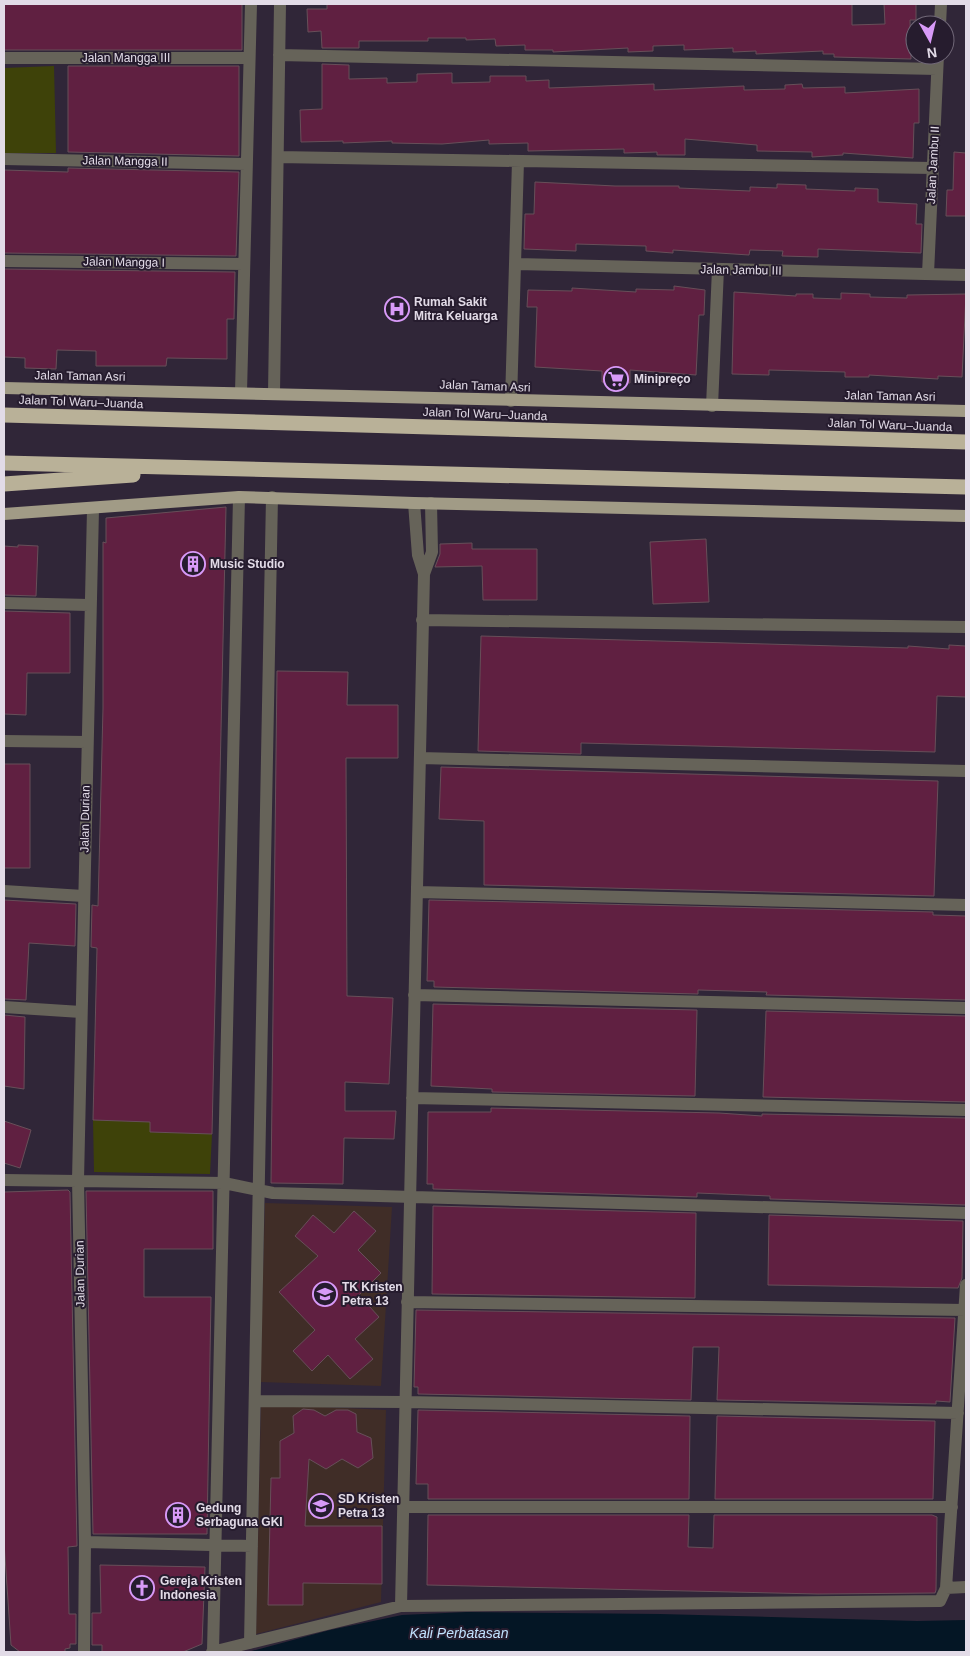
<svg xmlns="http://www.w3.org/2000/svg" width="970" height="1656" viewBox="0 0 970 1656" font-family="Arial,sans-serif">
<rect width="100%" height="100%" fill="#302638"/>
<path fill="#402d27" d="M265,1203L392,1207L381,1386L260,1382Z
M261,1404L386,1410L381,1602L256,1634Z"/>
<path fill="#3e4209" d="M54,66L56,153H4V68Z
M93,1120L150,1122V1132L212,1134L210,1174L94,1172Z"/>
<path fill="#041625" d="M467,1612L660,1614L917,1621L966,1620V1652H248L330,1630L402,1615Z"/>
<path fill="#602041" stroke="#674f59" d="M4,4H242V50H4Z
M327,4H852V25L885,24L884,4H916V20H910L911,59L834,57V54H823V51L756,54V51L733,52V48L684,50V45L653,46V51L628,52V48L553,52V50H525V45L496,46L495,39L466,40V38H428V41H359V48H322L321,31L308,32L307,9H327Z
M322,64L349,65V79L387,78V83L417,82V74L452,73V83L490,82V76H526V81L549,80V88L654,84V90L744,86V90L785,89V85L802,84L803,88L845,87V93L919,89V123H914L913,158L843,153V155L812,157V152L757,151V145L685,139V155H657V152L624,153V149L528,151V143L489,144V140L442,144L392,143V141L343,143V141L301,142L300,110L322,109Z
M68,66H239V156L68,152Z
M954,152L966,153V216H946L947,190H953Z
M68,168L239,172L236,256L4,253V170L68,172Z
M535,182L615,186H679V188L750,191V187L777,188V184L806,185V189L855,191V188L878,189V202L917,204L916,224H922L921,253L818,249V257L782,256L783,251L750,250L749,255L673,250V253L646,251V246L576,244V251L524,249L525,214H534Z
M4,269L235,272L234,319H227V359L167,358L166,366H96V351L57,350L56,369L25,368V358L4,357Z
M674,286L705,290L704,315H699L696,375L630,370V383L602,382V371L535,367L537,307H527L528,290L572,291V288L636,292V289L674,290Z
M734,292L796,296V294H813V298L841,299V293L870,294V297L907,298V295L966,294L962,377L938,376V379L869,375V377H845V372L769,370V375L732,374Z
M226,507L212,1134L150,1132V1122L93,1120L97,948L91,947L92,905L98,906L103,708V542L106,543V518Z
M706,539L709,602L653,604L650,542Z
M472,543V549H537V600H483L482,566L435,567L440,554V544Z
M18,545L38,546L36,596L4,595V546L18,547Z
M4,611L70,613V673H27L26,715L4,714Z
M481,636L908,648V646L949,649V645L966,646V697L937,696L935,752L581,743V754L478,751Z
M277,671L348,672L347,705H398V758H346L347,996L393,998L389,1084L345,1082V1111H396L394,1139L344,1138L343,1184L271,1183Z
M4,764H30V868H4Z
M441,767L938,781L934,896L484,885V821L439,819Z
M4,900L76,904L75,946L29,943L26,1000L4,999Z
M429,900L933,912V915L966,916V1000L766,995L767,992L698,990V994L434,987V981H427Z
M433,1004L697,1010L695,1096L492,1092V1089L431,1086Z
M766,1011L966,1016V1102L763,1097Z
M4,1015L25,1017L24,1089L4,1086Z
M491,1108L719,1113L762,1116V1114L966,1118V1205L770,1199V1196L697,1193V1197L433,1189V1184H427L428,1112H491Z
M4,1121L31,1130L20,1168L4,1163Z
M68,1190L70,1192L77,1546L68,1547L69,1614H76V1644H70V1648L65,1649V1652H20L11,1645L4,1542V1192Z
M86,1191H213V1249H144V1297H211L207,1534H93Z
M433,1206L696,1213L695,1298L432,1294Z
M354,1211L376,1231L358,1250L381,1273L359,1295L379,1317L355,1339L373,1359L350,1379L328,1355L312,1371L293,1351L315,1330L279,1292L318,1256L295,1236L313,1215L334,1233Z
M769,1215L963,1221L962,1278L958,1288L768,1285Z
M416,1310L955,1318L950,1402L936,1401V1404L717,1400L719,1347H693L691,1400L418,1394V1387H414Z
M303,1409L314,1410L325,1416L336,1410H348L356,1414L357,1432L371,1438L373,1458L358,1468L342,1459L326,1469L309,1459L305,1526H382V1584L303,1583V1605H268L271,1478H280V1441L294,1433L293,1416Z
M418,1410L690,1416L689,1499H428V1484H416Z
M717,1416L935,1421L933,1499H715Z
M428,1515H689L688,1547L713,1548L714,1515H932L937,1517L936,1590L935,1593L818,1594L427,1585Z
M100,1565L205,1567L202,1644L183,1652H102V1645H92V1613H101Z"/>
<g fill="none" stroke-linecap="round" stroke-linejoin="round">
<path stroke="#666359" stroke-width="12" d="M940,25L941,4
M279,55L937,69
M4,58H249
M278,157L933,168
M4,159L246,164
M4,261L244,264
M517,264L966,275
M928,274L938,55
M241,392L251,4
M274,393L280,4
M511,401L518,161
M712,406L718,269
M424,574L432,552L431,503
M4,603L89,605
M422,620L966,627
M4,741L87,742
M420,758L966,771
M4,891L83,896
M417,892L966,905
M414,995L966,1008
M4,1007L81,1012
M412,1098L966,1110
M4,1180L224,1183L273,1193L966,1213
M407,1302L965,1310
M255,1401L405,1402L958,1413
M403,1507H952
M85,1542L252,1546
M946,1588L966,1587
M401,1606L424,574L418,555L414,503
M250,1643L272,497
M84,1652L85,1542L78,1180L93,509
M212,1652L401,1606L940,1601L946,1588L966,1285
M213,1652L239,497"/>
<path stroke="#a19b86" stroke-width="12" d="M4,388C325,393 645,405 966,411
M4,514L239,497L414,503L966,516"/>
<path stroke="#b9b198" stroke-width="15" d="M4,415L966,442
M4,463L966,487
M4,484L133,475"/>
</g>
<defs>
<symbol id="hospital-ring" viewBox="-11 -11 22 22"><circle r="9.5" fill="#261c2e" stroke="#d89af8" stroke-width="1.5"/><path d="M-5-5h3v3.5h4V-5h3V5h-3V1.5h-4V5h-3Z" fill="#d89af8"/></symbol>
<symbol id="supermarket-ring" viewBox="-11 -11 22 22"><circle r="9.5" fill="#261c2e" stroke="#d89af8" stroke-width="1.5"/><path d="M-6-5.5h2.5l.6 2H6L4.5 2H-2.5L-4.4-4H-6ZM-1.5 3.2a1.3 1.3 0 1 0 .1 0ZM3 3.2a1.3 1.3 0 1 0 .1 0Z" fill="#d89af8"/></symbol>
<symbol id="building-ring" viewBox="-11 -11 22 22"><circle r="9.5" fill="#261c2e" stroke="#d89af8" stroke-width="1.5"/><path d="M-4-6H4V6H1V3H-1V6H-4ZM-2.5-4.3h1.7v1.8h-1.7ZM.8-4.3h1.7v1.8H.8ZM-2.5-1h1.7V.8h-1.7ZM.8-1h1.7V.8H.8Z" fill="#d89af8"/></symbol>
<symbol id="school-ring" viewBox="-11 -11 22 22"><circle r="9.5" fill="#261c2e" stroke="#d89af8" stroke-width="1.5"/><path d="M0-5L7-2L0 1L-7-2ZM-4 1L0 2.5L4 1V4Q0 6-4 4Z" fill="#d89af8"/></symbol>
<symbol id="church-ring" viewBox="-11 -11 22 22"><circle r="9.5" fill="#261c2e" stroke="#d89af8" stroke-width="1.5"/><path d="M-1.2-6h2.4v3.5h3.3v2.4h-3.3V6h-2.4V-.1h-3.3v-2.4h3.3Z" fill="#d89af8"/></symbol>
</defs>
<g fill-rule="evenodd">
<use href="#hospital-ring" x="383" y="295" width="28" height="28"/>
<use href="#supermarket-ring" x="602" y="365" width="28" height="28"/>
<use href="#building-ring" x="179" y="550" width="28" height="28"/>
<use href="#school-ring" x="311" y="1280" width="28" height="28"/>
<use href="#school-ring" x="307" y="1492" width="28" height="28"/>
<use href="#building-ring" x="164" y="1501" width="28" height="28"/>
<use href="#church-ring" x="128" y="1574" width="28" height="28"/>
</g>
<g text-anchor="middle" stroke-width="4" stroke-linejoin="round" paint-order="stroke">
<g font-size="12" fill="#e2dbe7" stroke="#261c2e">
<text x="126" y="62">Jalan Mangga III</text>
<text transform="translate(125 161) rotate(1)" y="4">Jalan Mangga II</text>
<text transform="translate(933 165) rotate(-87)" y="4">Jalan Jambu II</text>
<text transform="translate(124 262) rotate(1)" y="4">Jalan Mangga I</text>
<text transform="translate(741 270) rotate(1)" y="4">Jalan Jambu III</text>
<text transform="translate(80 376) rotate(1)" y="4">Jalan Taman Asri</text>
<text transform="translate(485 386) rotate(2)" y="4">Jalan Taman Asri</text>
<text transform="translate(890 396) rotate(1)" y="4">Jalan Taman Asri</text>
<text transform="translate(81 402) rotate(2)" y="4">Jalan Tol Waru–Juanda</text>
<text transform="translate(485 414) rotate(2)" y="4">Jalan Tol Waru–Juanda</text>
<text transform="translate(890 425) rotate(2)" y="4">Jalan Tol Waru–Juanda</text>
<text transform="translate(85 819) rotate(-89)" y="4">Jalan Durian</text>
<text transform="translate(80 1274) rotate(-91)" y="4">Jalan Durian</text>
</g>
<g font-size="12" font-weight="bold" fill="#e2dbe7" stroke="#261c2e" text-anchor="start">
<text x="414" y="306">Rumah Sakit<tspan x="414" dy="14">Mitra Keluarga</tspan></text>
<text x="634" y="383">Minipreço</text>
<text x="210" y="568">Music Studio</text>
<text x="342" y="1291">TK Kristen<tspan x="342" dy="14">Petra 13</tspan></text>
<text x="338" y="1503">SD Kristen<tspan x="338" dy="14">Petra 13</tspan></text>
<text x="196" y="1512">Gedung<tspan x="196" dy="14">Serbaguna GKI</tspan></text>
<text x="160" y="1585">Gereja Kristen<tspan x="160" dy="14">Indonesia</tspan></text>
</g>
<g font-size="14" font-style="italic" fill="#c1e1fe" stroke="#261c2e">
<text x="459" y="1638">Kali Perbatasan</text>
</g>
</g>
<rect width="970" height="1656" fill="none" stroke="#e2dbe7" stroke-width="10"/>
<g transform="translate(930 40) rotate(172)"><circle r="24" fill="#261c2e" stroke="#716878"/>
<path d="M0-4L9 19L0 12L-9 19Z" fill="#d89af8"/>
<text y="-8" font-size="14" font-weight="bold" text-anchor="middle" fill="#e2dbe7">N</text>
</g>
</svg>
